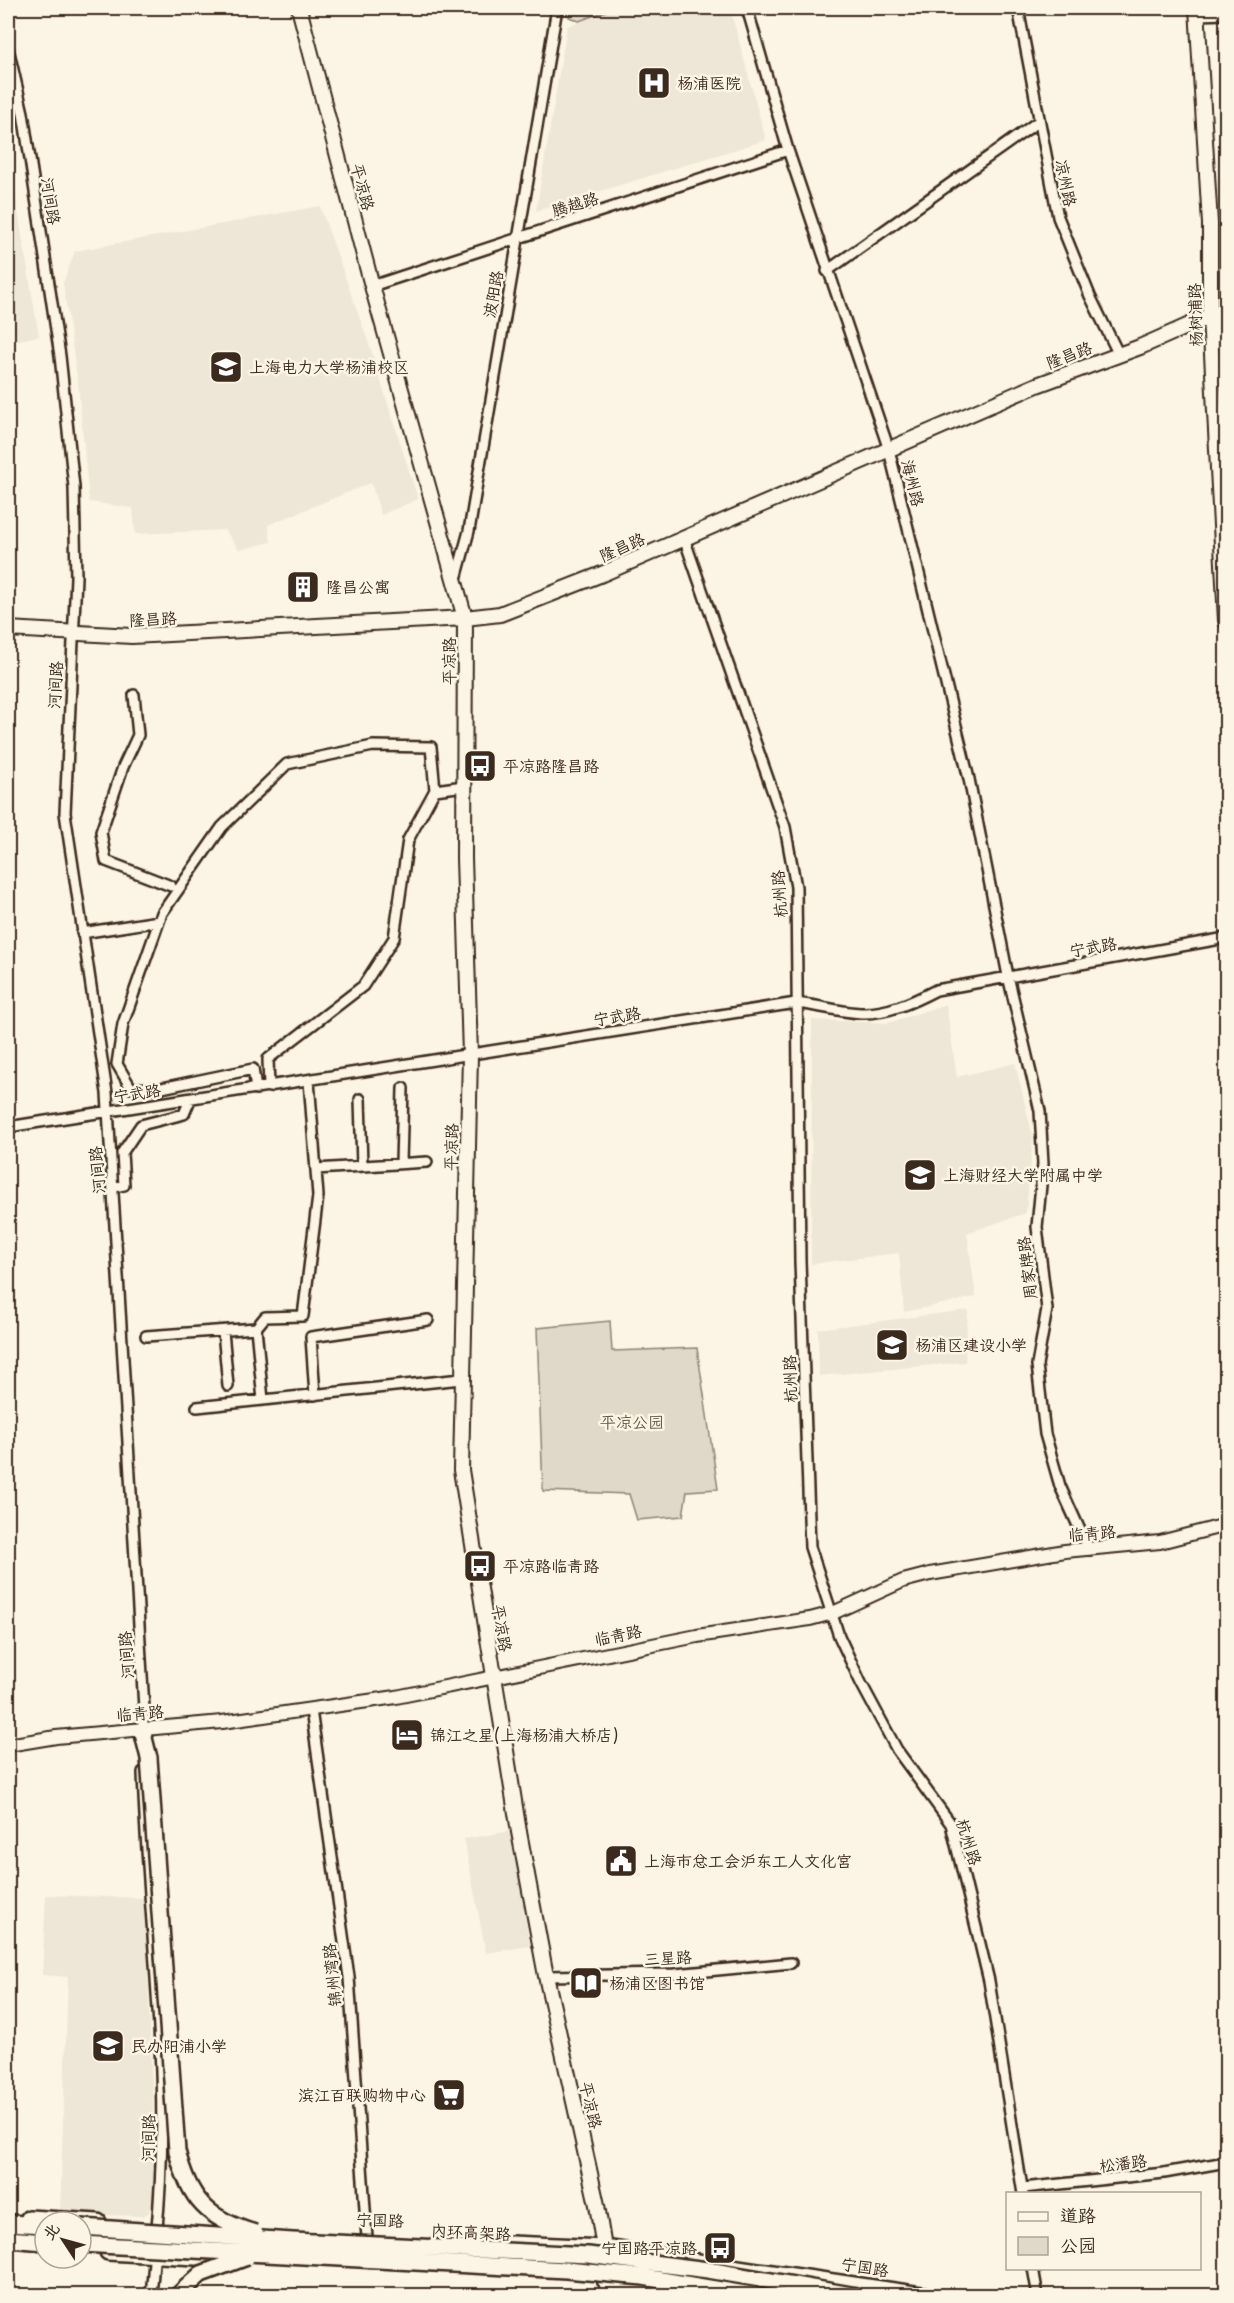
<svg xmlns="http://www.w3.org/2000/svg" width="1234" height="2303" viewBox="0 0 1234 2303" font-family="'Playpen Sans','LXGW WenKai TC',sans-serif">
<rect width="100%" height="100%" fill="#fcf5e5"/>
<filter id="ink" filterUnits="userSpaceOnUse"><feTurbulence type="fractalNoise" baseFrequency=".0167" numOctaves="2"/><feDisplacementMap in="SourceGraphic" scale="12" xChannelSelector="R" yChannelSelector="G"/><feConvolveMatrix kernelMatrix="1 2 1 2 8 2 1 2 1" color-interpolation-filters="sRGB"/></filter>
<g filter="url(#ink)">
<path fill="#eee6d6" d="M614,8H730L766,140L536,211L567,26Z
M8,152L39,336L8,342Z
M320,206L371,350L418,499L381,515L371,483L268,525L271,542L239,550L225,530L135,534L133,508L89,502L78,384L63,283L75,251Z
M946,1004L957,1077L1015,1063L1033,1137L1026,1213L967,1233L976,1297L904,1312L899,1253L811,1264L812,1020L888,1023Z
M968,1310L965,1362L819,1376L818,1329Z
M511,1831L530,1946L486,1953L464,1839Z
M46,1895L145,1898L156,2194L149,2212L143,2216L60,2214L68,1977L42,1975Z"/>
<path fill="#e0d8c8" stroke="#8e8173" stroke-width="1.5" d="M569,8H614L579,21L569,17Z
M610,1321L612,1351L697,1348L718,1489L687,1491L683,1516L637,1520L629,1494L543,1491L537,1328Z"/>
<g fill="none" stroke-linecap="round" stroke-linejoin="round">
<defs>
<path id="minor" d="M747,8L788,150L889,450L969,779L1008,976L1040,1111L1043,1164L1037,1227L1047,1309L1037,1365L1045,1434L1060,1486L1089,1550
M1018,8L1058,217L1090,296L1118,353
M1198,15L1226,14
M8,48L23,113L60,356L74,487L76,577L65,813L107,1093L144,1708L142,1734
M827,271L1039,121
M372,286L788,150
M684,538L785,827L796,887L800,1261L810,1547L839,1636L861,1683L897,1750L951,1824L989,1981L1023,2194
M456,579L469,531L557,8
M134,695L138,735L123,767L101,832L106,861L171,886
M82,933L159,921
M269,1087L268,1059L363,986L394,938L408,840L435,790L464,786
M256,1089L253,1069L157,1089L131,1088L117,1064L123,1024L162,913L222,827L287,764L373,746L431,747L435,790
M360,1099L362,1166
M8,1127L796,1003C817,1005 839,1012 861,1013C887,1014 913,1002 936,990L1226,938
M401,1163L403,1088
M316,1169L427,1162
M114,1187L124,1185L122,1153L141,1125L184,1114L190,1100
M256,1328L263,1400
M223,1331L228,1386
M146,1336L256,1328L265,1317L303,1316L318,1196L309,1081
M315,1395L311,1337L428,1320
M197,1407L461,1379
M311,1710L349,1977L367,2238
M143,1772C148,1927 173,2081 156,2237
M546,1976L675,1974L791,1963
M1023,2188L1164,2173L1226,2162
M1033,2268L1038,2296
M151,2296L155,2250"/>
<path id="tertiary" d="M8,1745L56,1737L222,1722L396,1697L697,1636L810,1619L833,1613L903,1581L930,1574L1065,1551L1160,1542L1226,1525"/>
<path id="secondary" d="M299,8L372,286L465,618L464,858L470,1055L461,1470L519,1832L546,1976L597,2205L604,2248L608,2296
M1197,8L1210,224V316L1226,621
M8,629L132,636L465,618L500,614L602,574L1037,385L1140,347L1210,316"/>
<path id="primary" d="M29,2218L98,2222
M511,2244L604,2248L928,2296
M108,2252L213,2258
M605,2280L706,2296"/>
<path id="trunk" d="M142,1730L149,1758
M8,2223L45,2225
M8,2239L45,2242"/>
</defs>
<use href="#minor" stroke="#3b2a1e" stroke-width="14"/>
<use href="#tertiary" stroke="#3b2a1e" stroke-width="16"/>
<use href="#secondary" stroke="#3b2a1e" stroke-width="18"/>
<use href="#primary" stroke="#3b2a1e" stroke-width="20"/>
<use href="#trunk" stroke="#3b2a1e" stroke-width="20"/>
<use href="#minor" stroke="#fcf5e5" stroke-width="9"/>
<use href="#tertiary" stroke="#fcf5e5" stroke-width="12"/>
<use href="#secondary" stroke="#fcf5e5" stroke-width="14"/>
<use href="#primary" stroke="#fcf5e5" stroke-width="15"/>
<use href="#trunk" stroke="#fcf5e5" stroke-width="15"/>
<defs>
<path id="trunk-bridge" d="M149,1758L177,2151C189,2200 208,2219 255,2233
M81,2227L293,2241L588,2255L708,2270L857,2296
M81,2244L566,2270L643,2277L757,2296
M177,2296L201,2274L247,2257"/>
</defs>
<use href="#trunk-bridge" stroke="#3b2a1e" stroke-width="20" stroke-linecap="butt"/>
<use href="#trunk-bridge" stroke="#fcf5e5" stroke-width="15"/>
</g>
</g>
<defs>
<symbol id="hospital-square" viewBox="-11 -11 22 22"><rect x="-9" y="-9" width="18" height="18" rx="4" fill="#3b2a1e" stroke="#fcf5e5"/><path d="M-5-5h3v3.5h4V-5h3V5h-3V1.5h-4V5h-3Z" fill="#fff"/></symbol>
<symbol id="school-square" viewBox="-11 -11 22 22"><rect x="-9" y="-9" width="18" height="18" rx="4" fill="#3b2a1e" stroke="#fcf5e5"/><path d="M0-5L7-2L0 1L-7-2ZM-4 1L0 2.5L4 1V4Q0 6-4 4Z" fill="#fff"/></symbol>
<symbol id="building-square" viewBox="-11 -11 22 22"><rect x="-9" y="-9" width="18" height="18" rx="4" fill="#3b2a1e" stroke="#fcf5e5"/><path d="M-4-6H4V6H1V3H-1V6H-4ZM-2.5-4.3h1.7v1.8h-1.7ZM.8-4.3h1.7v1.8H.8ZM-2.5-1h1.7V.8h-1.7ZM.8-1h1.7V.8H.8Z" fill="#fff"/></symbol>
<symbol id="bus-square" viewBox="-11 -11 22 22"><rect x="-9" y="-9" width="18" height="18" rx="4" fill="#3b2a1e" stroke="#fcf5e5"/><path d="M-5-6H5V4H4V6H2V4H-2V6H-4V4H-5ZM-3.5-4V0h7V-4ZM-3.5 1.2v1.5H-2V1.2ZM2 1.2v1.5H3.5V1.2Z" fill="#fff"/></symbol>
<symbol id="hotel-square" viewBox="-11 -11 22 22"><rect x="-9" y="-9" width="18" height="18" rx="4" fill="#3b2a1e" stroke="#fcf5e5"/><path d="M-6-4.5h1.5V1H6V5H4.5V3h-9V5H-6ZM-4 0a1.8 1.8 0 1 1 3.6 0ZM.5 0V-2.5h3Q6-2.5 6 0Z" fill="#fff"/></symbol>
<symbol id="civic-square" viewBox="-11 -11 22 22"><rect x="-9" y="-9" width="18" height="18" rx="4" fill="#3b2a1e" stroke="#fcf5e5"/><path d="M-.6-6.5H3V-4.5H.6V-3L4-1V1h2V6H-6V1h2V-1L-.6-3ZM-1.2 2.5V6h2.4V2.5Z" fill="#fff"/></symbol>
<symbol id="library-square" viewBox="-11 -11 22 22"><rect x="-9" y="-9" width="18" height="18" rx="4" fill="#3b2a1e" stroke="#fcf5e5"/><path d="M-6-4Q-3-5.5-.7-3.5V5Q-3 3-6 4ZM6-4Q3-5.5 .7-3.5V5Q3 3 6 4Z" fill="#fff"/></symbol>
<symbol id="supermarket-square" viewBox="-11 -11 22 22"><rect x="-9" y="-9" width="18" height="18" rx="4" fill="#3b2a1e" stroke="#fcf5e5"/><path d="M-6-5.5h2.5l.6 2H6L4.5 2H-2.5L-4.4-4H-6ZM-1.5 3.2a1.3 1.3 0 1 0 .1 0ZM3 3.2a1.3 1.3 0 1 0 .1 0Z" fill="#fff"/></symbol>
</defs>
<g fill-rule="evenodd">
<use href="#hospital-square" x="635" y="64" width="38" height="38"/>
<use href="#school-square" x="207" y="348" width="38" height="38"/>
<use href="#building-square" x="284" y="568" width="38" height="38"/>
<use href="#bus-square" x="461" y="747" width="38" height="38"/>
<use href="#school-square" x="901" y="1156" width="38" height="38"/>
<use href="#school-square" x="873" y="1326" width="38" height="38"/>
<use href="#bus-square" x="461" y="1547" width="38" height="38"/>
<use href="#hotel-square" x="388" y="1716" width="38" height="38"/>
<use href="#civic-square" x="602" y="1842" width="38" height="38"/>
<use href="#library-square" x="567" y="1964" width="38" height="38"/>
<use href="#school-square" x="89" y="2027" width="38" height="38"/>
<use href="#supermarket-square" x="430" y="2076" width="38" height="38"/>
<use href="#bus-square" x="701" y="2229" width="38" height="38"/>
</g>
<g text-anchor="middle" stroke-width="5" stroke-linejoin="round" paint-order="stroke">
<g font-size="16" fill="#3b2a1e" stroke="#fcf5e5" text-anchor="start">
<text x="677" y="89">杨浦医院</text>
<text x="249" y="373">上海电力大学杨浦校区</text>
<text x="326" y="593">隆昌公寓</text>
<text x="503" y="772">平凉路隆昌路</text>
<text x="943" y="1181">上海财经大学附属中学</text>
<text x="915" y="1351">杨浦区建设小学</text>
<text x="503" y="1572">平凉路临青路</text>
<text x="430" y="1741">锦江之星(上海杨浦大桥店)</text>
<text x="644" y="1867">上海市总工会沪东工人文化宫</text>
<text x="609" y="1989">杨浦区图书馆</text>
<text x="131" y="2052">民办阳浦小学</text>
<text x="426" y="2101" text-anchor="end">滨江百联购物中心</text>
<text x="697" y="2254" text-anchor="end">宁国路平凉路</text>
</g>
<g font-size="16" fill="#3b2a1e" stroke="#fcf5e5">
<text transform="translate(1066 183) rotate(78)" y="6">凉州路</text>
<text transform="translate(363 187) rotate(75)" y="6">平凉路</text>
<text transform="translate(51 201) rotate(81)" y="6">河间路</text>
<text transform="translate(575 204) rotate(-17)" y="6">腾越路</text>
<text transform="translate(493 294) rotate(-80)" y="6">波阳路</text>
<text transform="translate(1195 315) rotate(-92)" y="6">杨树浦路</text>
<text transform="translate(1069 355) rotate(-21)" y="6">隆昌路</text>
<text transform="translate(913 483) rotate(76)" y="6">海州路</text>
<text transform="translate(622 547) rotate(-24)" y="6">隆昌路</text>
<text transform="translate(153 619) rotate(-3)" y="6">隆昌路</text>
<text transform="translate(449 661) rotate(-90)" y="6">平凉路</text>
<text transform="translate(55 685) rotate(-87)" y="6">河间路</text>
<text transform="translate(779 894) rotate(-94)" y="6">杭州路</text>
<text transform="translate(1093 947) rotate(-10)" y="6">宁武路</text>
<text transform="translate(617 1016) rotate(-9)" y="6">宁武路</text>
<text transform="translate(137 1093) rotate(-9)" y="6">宁武路</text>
<text transform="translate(451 1147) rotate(-88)" y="6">平凉路</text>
<text transform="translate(97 1170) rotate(-95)" y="6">河间路</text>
<text transform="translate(1027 1268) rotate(-97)" y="6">周家牌路</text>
<text transform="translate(790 1379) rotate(-92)" y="6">杭州路</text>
<text transform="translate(1092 1533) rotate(-5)" y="6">临青路</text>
<text transform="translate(502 1628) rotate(80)" y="6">平凉路</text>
<text transform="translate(618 1635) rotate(-11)" y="6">临青路</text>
<text transform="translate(126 1655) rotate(-94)" y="6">河间路</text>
<text transform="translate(140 1713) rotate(-5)" y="6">临青路</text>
<text transform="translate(969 1842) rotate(72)" y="6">杭州路</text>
<text transform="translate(668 1958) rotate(-3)" y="6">三星路</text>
<text transform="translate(332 1975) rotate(-96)" y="6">锦州湾路</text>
<text transform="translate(591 2105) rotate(77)" y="6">平凉路</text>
<text transform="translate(148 2138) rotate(-89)" y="6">河间路</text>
<text transform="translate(1123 2163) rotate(-7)" y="6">松潘路</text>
<text transform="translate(380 2220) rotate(2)" y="6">宁国路</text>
<text transform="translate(471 2232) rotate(3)" y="6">内环高架路</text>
<text transform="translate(865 2267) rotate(9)" y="6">宁国路</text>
</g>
<g font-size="16" fill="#645648" stroke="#fcf5e5">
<text x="632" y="1428">平凉公园</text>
</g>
</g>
<rect width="1234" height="2303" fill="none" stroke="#fcf5e5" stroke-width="30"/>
<rect x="15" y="15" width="1204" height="2273" fill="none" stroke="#3b2a1e" stroke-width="2" filter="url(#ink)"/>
<rect x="1006" y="2192" width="195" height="78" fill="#fcf5e5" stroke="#afa495" stroke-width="1.5"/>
<rect x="1018" y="2212" width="30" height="9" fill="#fcf5e5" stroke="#afa495" stroke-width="1.5"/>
<text x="1060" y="2222" font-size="18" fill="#3b2a1e">道路</text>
<rect x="1018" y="2237" width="30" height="18" fill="#e0d8c8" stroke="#afa495" stroke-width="1.5"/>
<text x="1060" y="2252" font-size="18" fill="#3b2a1e">公园</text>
<g transform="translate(63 2240) rotate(306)"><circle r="28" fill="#fcf5e5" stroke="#afa495" stroke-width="1.5"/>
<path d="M0-4.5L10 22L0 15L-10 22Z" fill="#3b2a1e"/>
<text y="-9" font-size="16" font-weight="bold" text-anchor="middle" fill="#3b2a1e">北</text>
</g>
</svg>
